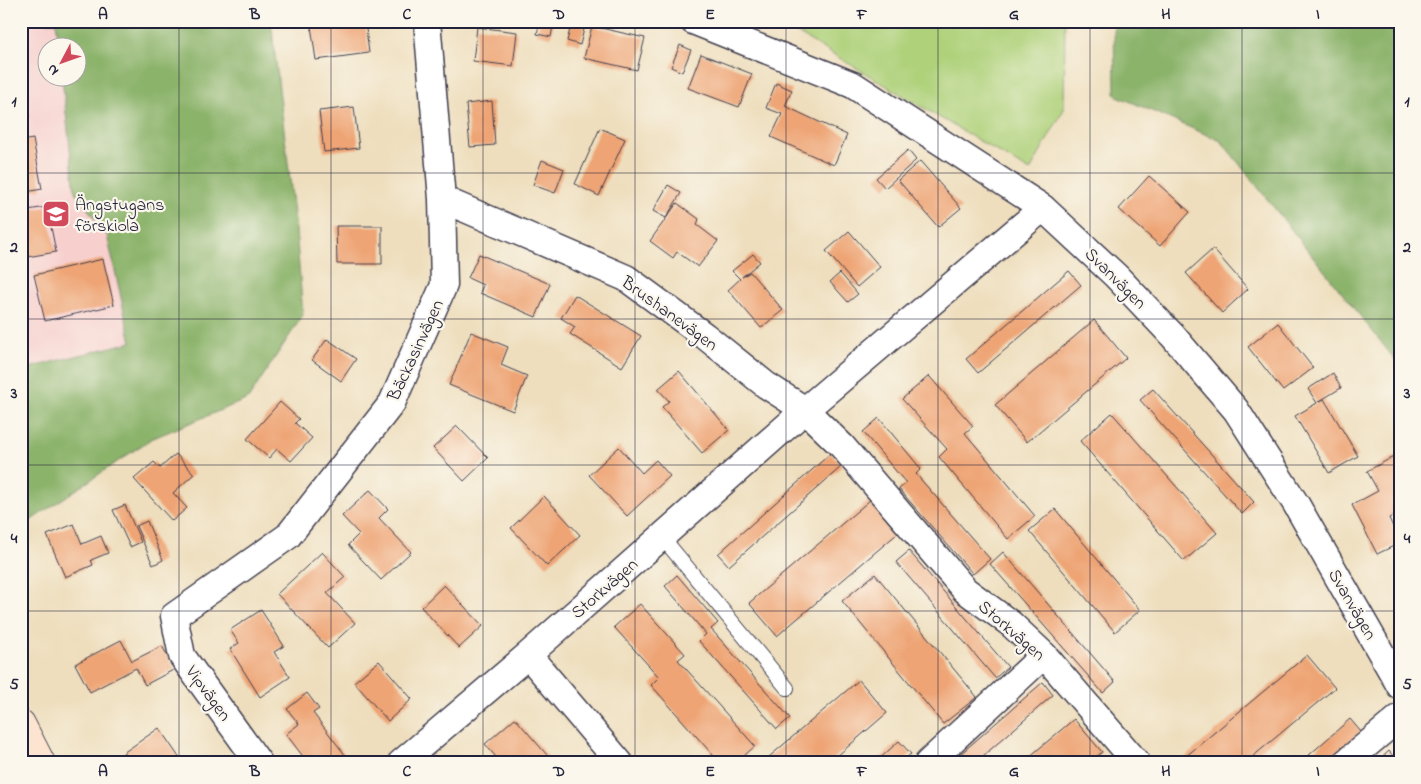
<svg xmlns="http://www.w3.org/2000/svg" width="1421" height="784" viewBox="0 0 1421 784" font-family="'Indie Flower',sans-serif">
<rect width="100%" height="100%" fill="#fbf7ec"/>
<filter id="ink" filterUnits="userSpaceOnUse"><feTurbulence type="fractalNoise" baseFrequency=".02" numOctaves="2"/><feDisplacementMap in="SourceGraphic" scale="10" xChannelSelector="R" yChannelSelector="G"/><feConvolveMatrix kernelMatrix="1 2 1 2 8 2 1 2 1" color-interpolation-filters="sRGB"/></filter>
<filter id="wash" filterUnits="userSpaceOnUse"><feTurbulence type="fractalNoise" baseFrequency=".0096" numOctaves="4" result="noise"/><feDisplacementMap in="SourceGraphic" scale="20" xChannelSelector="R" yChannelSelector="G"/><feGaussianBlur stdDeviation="1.12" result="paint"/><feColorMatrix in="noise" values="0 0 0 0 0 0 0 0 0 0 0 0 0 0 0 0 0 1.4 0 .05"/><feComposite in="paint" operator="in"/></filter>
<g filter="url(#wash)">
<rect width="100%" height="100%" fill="#eedebd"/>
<path fill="#f7d0ce" d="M56,22L59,47L48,48V78H62L75,192L107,235L131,342L21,370V23Z"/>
<path fill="#afd17a" stroke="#687a5a" d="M777,21H1065L1064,109L1030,171Z"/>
<path fill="#8bb36a" stroke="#566a52" d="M21,21H271L296,230L303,315L248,399L151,439L21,527V370L131,342L107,235L75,192L62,78H78V48L59,47L56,22Z
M1114,21H1400V366L1221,141L1115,95Z"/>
<g id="blocks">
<path fill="#eea475" d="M350,21H365L369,53L316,60L311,26Z
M540,21H554L551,37L537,34Z
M572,21H586L580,45L567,41Z
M592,26L645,38L637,70L584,58Z
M477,27L517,32L513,66L473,61Z
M680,45L691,50L682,72L671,67Z
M701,54L752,74L739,107L688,88Z
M21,80L29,117L21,118Z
M776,83L792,90L785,106L847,135L834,165L771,137L782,114L766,108Z
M492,101L495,145L470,147L466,104Z
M354,107L359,148L324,152L319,111Z
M600,128L625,139L599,196L575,184Z
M33,139L42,189L21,193V141Z
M908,150L916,160L885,188L876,178Z
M542,160L564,169L555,193L533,185Z
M920,161L961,208L938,227L898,180Z
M1149,176L1190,212L1160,246L1119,209Z
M668,185L681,193L666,218L653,211Z
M677,203L699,219L697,225L718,241L698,267L677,252L673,258L650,241Z
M47,207L56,252L21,258V211Z
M336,226H382V264H337Z
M849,231L880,267L857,287L826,251Z
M1213,249L1248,289L1222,313L1186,273Z
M479,254L550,284L536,317L480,293L483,285L468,278Z
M753,254L760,262L742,277L750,272L783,310L761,328L728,290L740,279L732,271Z
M103,259L114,305L45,321L34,275Z
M1069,271L1081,285L978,373L966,359Z
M840,273L858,294L848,302L830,282Z
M575,295L641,336L622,367L570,334L575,327L561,318Z
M1094,320L1126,358L1027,442L995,405Z
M1278,323L1313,368L1283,391L1248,347Z
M471,332L508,347L501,365L527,376L513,411L449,385Z
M327,339L356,359L341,381L312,360Z
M679,371L729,430L702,453L662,407L669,401L658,389Z
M1333,373L1341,388L1318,402L1324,399L1358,456L1329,473L1295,416L1317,403L1308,389Z
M929,376L973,426L965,433L1035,516L1008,539L939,457L947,449L902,399Z
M1153,389L1254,502L1242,514L1140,400Z
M280,402L299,419L295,423L312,438L291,461L277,449L269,458L247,439Z
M1112,413L1217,533L1184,561L1080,441Z
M879,418L921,469L916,474L990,559L973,574L899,489L906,483L863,432Z
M457,426L488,458L464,481L433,448Z
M619,447L642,473L656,460L670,476L627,516L589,475Z
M831,453L842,466L729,566L718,554Z
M176,454L194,474L173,493L187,508L172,521L134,479L154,462L160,468Z
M1397,455L1400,459V479L1396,482L1400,489V512L1389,518L1400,543L1377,554L1352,505L1378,491L1367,471Z
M370,490L388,509L379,518L411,552L381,580L348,545L359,534L342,516Z
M544,496L580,535L547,566L511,528Z
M870,500L898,533L777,636L749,603Z
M125,505L141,542L130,547L113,510Z
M1055,509L1140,610L1115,632L1029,531Z
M147,521L163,560L153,565L136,526Z
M74,524L82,544L101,536L108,553L91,560L93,565L65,577L47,535Z
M909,551L1008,667L995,678L896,562Z
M322,552L345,577L327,593L355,623L328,648L277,594Z
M1003,552L1115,682L1103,693L990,564Z
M875,574L977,697L943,724L842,601Z
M677,575L718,623L711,629L790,718L777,729L699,641L706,634L665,586Z
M444,585L483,626L459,648L421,607Z
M640,604L685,654L678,660L755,746L736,763H720L651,685L659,677L614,627Z
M261,610L284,646L274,652L290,677L260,697L230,649L239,643L230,630Z
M121,640L132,661L162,646L175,669L145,685L136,668L90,692L75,664Z
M1307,655L1335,688L1245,763H1190L1185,757Z
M379,661L412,699L388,721L354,682Z
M859,680L887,713L829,763H762Z
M1043,682L1053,695L975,763H950Z
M307,693L319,709L313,713L346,756L337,763H308L286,734L299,724L287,709Z
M515,718L554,763H501L485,744Z
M1074,719L1102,752L1089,763H1022Z
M1350,719L1361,732L1326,763H1300Z
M159,728L183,763H129L123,753Z
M899,741L911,754L900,763H875Z
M1389,751L1399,763H1376Z"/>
</g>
</g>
<g filter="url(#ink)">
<use href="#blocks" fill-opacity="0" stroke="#413e4e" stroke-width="1"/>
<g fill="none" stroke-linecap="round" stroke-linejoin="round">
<defs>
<path id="lane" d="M662,537L787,688"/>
<path id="street" d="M693,21L853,85L1043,208L1116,276L1173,336L1236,410L1296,504L1400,686
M442,199L626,278L705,336L766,385L805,410L842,446L965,590L1011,624L1044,655L1137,763
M528,655L620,763
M259,763L182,656L174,616L288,536L392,403L444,285L442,199L427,21
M401,763L528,655L805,410L1043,208
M928,763L1044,655
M1345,763L1400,717"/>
<path id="secondary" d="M21,724L41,763"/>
</defs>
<use href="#lane" stroke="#413e4e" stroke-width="16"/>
<use href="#street" stroke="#413e4e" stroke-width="29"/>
<use href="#secondary" stroke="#413e4e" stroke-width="30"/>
<use href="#lane" stroke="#fff" stroke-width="14"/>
<use href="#street" stroke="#fff" stroke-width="26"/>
<use href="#secondary" stroke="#fde4d0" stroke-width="28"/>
</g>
</g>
<path fill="none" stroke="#22223b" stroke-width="1" stroke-opacity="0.55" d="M179,21V763M331,21V763M483,21V763M635,21V763M786,21V763M938,21V763M1090,21V763M1242,21V763M21,173H1400M21,319H1400M21,465H1400M21,611H1400"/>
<defs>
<symbol id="school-square" viewBox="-11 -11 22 22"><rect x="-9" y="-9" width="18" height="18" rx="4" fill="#d1495b" stroke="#fbf7ec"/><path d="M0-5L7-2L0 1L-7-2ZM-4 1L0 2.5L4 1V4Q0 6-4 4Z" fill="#fff"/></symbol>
</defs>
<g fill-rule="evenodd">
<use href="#school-square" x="40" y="198" width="32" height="32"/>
</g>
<g text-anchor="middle" stroke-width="4.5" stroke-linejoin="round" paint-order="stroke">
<g font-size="18" fill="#22223b" stroke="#fbf7ec" text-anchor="start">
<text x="75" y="210">Ängstugans<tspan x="75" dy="21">förskiola</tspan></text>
</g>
<g font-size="18" fill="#22223b" stroke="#fbf7ec">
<text transform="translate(1116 278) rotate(45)" y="6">Svanvägen</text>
<text transform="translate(670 313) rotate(36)" y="6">Brushanevägen</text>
<text transform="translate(415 350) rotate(-65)" y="6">Bäckasinvägen</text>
<text transform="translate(604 588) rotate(-41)" y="6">Storkvägen</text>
<text transform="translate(1353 604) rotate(60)" y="6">Svanvägen</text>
<text transform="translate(1012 630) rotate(41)" y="6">Storkvägen</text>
<text transform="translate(209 693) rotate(54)" y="6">Vipvägen</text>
</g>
</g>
<rect width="1421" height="784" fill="none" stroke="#fbf7ec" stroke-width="55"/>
<g transform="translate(62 62) rotate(229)"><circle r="24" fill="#fbf7ec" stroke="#a4a2a5"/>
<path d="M0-4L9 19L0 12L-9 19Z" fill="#d1495b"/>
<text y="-8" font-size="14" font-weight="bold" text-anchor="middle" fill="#22223b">N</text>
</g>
<rect x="28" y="28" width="1366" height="728" fill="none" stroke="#22223b" stroke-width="2"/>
<g font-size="16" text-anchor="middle" font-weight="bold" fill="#22223b">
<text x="103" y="19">A</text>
<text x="255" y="19">B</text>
<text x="407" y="19">C</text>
<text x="559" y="19">D</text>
<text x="710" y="19">E</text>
<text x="862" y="19">F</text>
<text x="1014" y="19">G</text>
<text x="1166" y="19">H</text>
<text x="1318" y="19">I</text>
<text x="14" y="106">1</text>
<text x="1407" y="106">1</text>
<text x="14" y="252">2</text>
<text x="1407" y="252">2</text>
<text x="14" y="398">3</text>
<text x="1407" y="398">3</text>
<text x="14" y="543">4</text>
<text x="1407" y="543">4</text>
<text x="14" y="689">5</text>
<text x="1407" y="689">5</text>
<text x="103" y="776">A</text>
<text x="255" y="776">B</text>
<text x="407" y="776">C</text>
<text x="559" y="776">D</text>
<text x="710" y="776">E</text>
<text x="862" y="776">F</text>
<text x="1014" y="776">G</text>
<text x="1166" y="776">H</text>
<text x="1318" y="776">I</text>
</g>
</svg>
